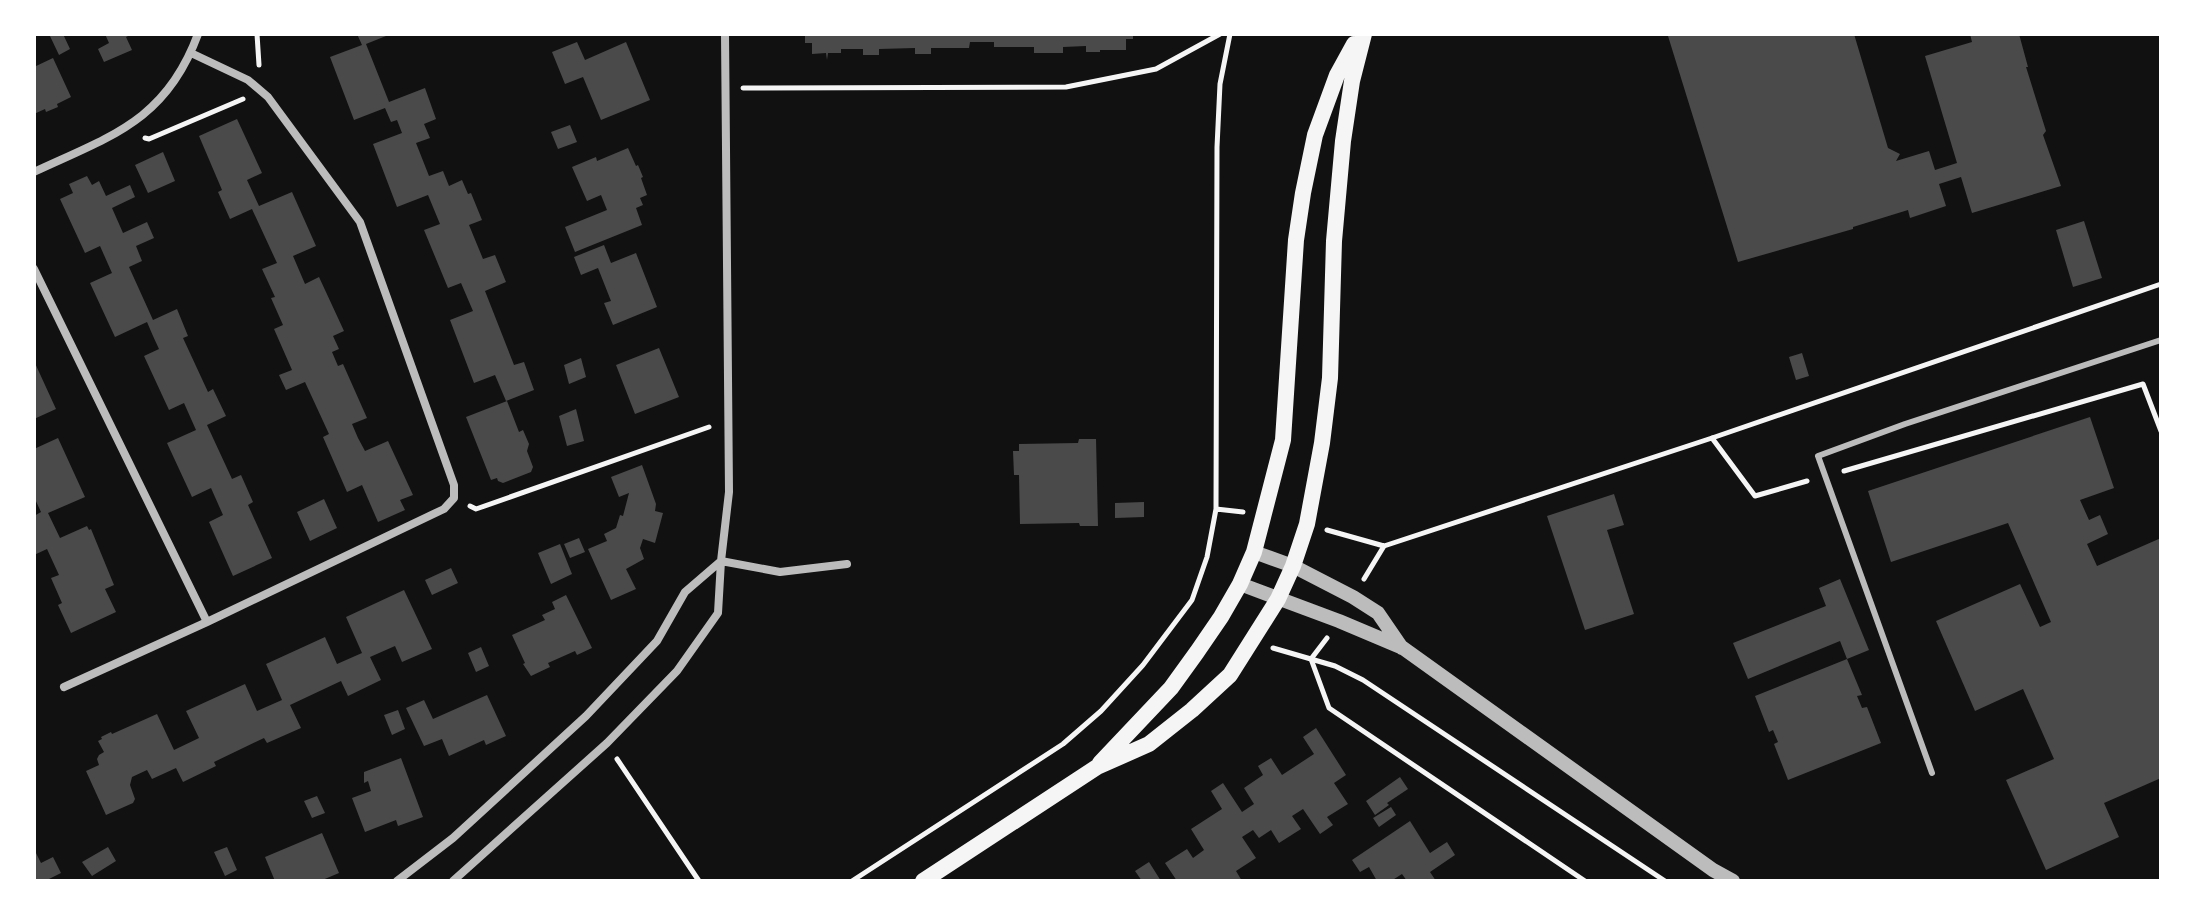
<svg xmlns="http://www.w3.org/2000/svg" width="2195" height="915" viewBox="0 0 2195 915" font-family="'Roboto Condensed',sans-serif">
<rect width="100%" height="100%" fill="#111"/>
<path fill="#4a4a4a" d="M49,34H63L70,49L59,55Z
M105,34H132L126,37L132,50L104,62L98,49L109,43Z
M357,34H391L366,44L389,102L425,88L436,119L424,124L430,138L416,143L429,176L443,171L449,186L462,180L468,194L471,193L482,220L469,225L483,259L495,255L506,282L485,291L514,365L524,362L534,390L506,401L495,375L474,383L450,320L473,311L461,283L448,288L424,230L440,224L428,195L397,207L373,144L402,133L397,120L391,122L385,108L354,120L330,57L362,45Z
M805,34H1133V39H1126V50H1100V52H1086V46L1063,47V53H1034V47H994V42H970L969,48H931V54H915V48L879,49V55H863V49H841V53H828L827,60L826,53L812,54V43H805Z
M1676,34H1854L1888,148L1900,154L1896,161L1929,151L1935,170L1957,163L1925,56L1972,42L1970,34H1991V36L2019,34L2028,67H2026L2046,131L2043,135L2061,186L1972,213L1961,177L1939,184L1946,206L1910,218L1908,210L1853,227V229L1738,262L1668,36Z
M577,42L585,60L626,42L650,100L601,120L583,77L565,84L552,52Z
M53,58L71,97L57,104L58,107L46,112L45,109L34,114V67Z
M237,119L262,173L247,180L259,206L292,192L316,246L293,256L305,284L319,277L344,331L333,336L339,349L332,352L338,366L343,364L367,418L352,424L358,438L365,451L388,441L413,495L400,500L405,510L378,522L362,485L347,492L323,437L329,434L305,382L286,390L279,375L292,370L274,329L283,325L271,298L275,297L262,269L277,263L252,209L230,219L218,192L222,190L199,136Z
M570,125L577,142L558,149L551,132Z
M628,148L636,166L638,165L643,177L641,178L647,195L640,198L643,205L636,208L642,225L575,252L565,227L607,210L601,195L587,201L572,167L596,157L597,161Z
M163,152L175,181L148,193L135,165Z
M87,176L92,185L99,181L106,196L130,185L135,197L112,208L123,233L147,222L154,238L136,246L142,261L129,267L153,320L177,309L188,336L183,338L208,392L213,389L226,416L207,425L232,479L241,475L253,502L248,505L272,558L233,576L209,522L223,515L211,488L192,497L167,443L196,430L184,403L169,410L144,356L159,349L153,336L147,322L115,337L90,283L112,273L100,246L85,253L60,199L73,193L69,184Z
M2084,221L2102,278L2073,287L2056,230Z
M604,245L611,263L636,253L657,307L613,325L604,303L611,301L598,268L581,275L574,257Z
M659,348L679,397L635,414L616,365Z
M1802,353L1809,376L1796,380L1789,357Z
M581,358L586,377L569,384L564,365Z
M34,361L56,409L34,419Z
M507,401L519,432L523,430L529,444L527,451L533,467L531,472L503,483L498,481L497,478L491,480L466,417Z
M576,409L584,441L567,446L559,416Z
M2090,417L2114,488L2080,500L2089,520L2100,515L2108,534L2087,544L2097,566L2161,538V645H2159L2161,650V778L2104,803L2119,837L2046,870L2006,780L2054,759L2023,689L1975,711L1936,621L2020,584L2040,627L2051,622L2008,523L1891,562L1868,491Z
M58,438L85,497L48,513L60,538L87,526L89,530L91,529L114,585L105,589L116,612L71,633L58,605L62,603L51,578L59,575L47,549L34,555V516L41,512L34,497V449Z
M1079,439H1096L1098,526H1080L1079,523L1020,524L1019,475H1014L1013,451H1019V444L1078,443Z
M642,465L656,504L655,511L663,513L655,543L643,539L640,548L644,559L626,569L636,589L611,600L588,549L607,541L604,534L616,528L620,515L623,516L629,493L619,497L611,477Z
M1614,494L1624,525L1607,530L1634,614L1585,630L1547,516Z
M324,499L337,528L310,541L297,512Z
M1144,502V517L1115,518V503Z
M579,538L585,552L570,558L564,544Z
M560,544L572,574L551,584L538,553Z
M451,568L458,583L432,595L425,580Z
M1840,579L1869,650L1847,659L1840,641L1748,679L1733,643L1826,606L1819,588Z
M404,590L432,649L402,662L395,646L370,657L381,680L348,696L341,681L290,705L301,728L267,743L264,738L214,762L216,766L183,782L176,768L152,779L147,770L132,777L130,785L135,799L133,803L106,815L86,771L99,765L97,759L99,755L104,752L98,741L102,739L101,737L111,732L112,734L157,714L174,750L199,738L186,711L245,684L257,711L282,700L266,664L325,637L337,664L362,653L346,617Z
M566,595L592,648L577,655L575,651L548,663L550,667L531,676L523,664L525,663L512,635L545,620L542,615L555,609L552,602Z
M481,647L489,666L476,672L468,653Z
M1847,659L1862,695L1857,696L1862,708L1867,707L1881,743L1788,780L1774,744L1778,742L1773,730L1769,732L1755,696Z
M487,695L506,736L486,745L484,740L449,756L442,739L424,746L406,708L424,700L433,719Z
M398,710L405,729L392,735L384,715Z
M1316,728L1346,775L1334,783L1348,804L1327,817L1333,825L1320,834L1303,809L1292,816L1301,829L1279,843L1271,830L1259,838L1253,830L1242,837L1256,858L1236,871L1242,881H1177L1165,863L1187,849L1193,858L1204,850L1191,829L1222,809L1211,791L1223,783L1242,812L1254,804L1244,788L1263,775L1258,766L1271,758L1282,775L1314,754L1303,737Z
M401,758L423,817L398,826L396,820L365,832L352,798L371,791L368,781L364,783V772Z
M1400,777L1408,789L1387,803L1389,805L1375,815L1366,801Z
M317,796L325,813L312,818L304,801Z
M1391,807L1396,815L1379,827L1373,818Z
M1410,821L1430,853L1447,842L1455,855L1430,872L1436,881H1407L1402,874L1391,881H1377L1369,867L1360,872L1352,860Z
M322,833L339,873L320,881H275L265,857Z
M108,847L116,861L92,876L82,862Z
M227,847L237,870L225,876L214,852Z
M34,849L41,863L53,857L61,873L45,881H34Z
M1149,862L1161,881H1142L1135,871Z"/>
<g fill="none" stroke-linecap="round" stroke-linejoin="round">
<path stroke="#f5f5f5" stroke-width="5" d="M257,34L259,65
M743,88L1066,87L1156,69L1220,34
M145,138L149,139L243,99
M1712,438L1755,496L1807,481
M1844,471L2143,384L2161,431
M470,506L476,509L709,427
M1216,509L1243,512
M1327,530L1384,546L1712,438L2161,284
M1364,579L1384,546
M1327,638L1311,659L1329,708L1585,881
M1273,648L1335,666L1363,680L1665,881
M617,759L699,881
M852,881L1063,744L1101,711L1143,665L1192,600L1207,557L1216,509L1217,147L1220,84L1230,34"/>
<path stroke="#bcbcbc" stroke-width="6" d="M1932,773L1818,456L1905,424L2161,340"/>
<path stroke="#bcbcbc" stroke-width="8" d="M34,172C111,136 166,121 198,34
M34,269L207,622
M721,561L780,572L847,564
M64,687L207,622L444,509L454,498V485L360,222L268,97L248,80L191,53
M397,881L453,838L586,716L657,641L685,592L721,561
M453,881L607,743L677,671L718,613L721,561L729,492L725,34"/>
<path stroke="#bcbcbc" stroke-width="14" d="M1254,552L1293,566L1353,597L1378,613L1402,648
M1240,584L1339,621L1403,648L1713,870L1733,881"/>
<path stroke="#f5f5f5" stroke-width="16" d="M1100,763L1171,688L1197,652L1221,617L1240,584L1254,552L1283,440L1296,240L1303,193L1315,135L1337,75L1354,44
M923,881L1097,767L1149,744L1192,710L1230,675L1278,599L1293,566L1307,524L1322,443L1330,378L1334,241L1343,141L1352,81L1364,34"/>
</g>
<rect width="2195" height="915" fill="none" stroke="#ffffff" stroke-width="72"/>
</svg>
